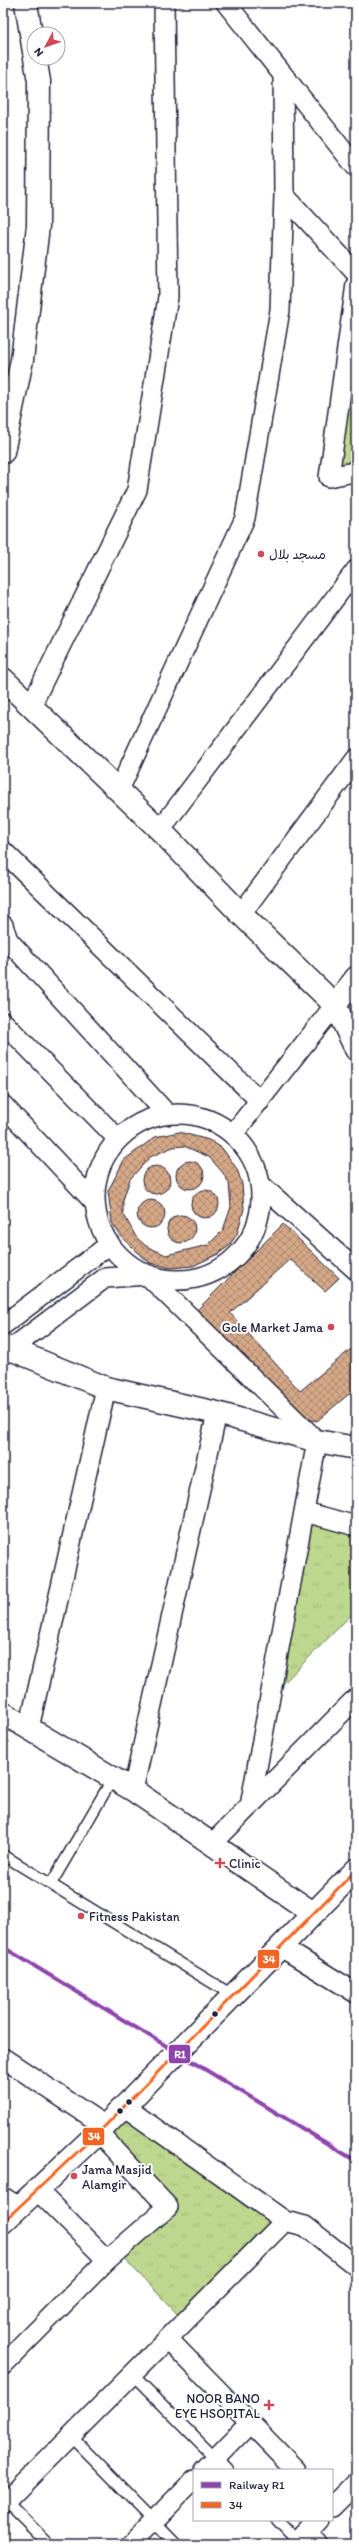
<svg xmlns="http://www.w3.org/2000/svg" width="359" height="2547" viewBox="0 0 359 2547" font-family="Itim,'Playpen Sans Arabic',sans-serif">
<defs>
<pattern id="grass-tufts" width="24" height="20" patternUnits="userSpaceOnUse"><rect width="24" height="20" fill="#bdd78e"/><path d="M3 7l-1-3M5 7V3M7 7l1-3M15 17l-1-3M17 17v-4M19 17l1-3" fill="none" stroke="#a2b87b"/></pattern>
<pattern id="building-cross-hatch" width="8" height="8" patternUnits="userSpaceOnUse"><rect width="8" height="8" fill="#d5a887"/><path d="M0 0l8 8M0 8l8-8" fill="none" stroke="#ac8870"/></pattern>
</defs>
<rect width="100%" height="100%" fill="#fff"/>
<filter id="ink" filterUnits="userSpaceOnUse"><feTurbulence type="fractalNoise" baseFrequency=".025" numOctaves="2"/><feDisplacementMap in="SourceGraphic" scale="8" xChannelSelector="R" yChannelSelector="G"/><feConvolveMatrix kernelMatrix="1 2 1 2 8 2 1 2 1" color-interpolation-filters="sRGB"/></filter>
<g filter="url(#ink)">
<path fill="url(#grass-tufts)" stroke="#707c64" d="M356,284V469L329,477Z
M305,1512L356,1526V1610L270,1697Z
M125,2107L285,2221L185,2322L117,2251L168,2207L99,2133Z"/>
<path fill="url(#building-cross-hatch)" stroke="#22223b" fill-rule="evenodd" d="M179,1132L209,1140L222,1148L237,1169L242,1184L244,1209L237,1234L229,1246L218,1254L193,1266L170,1268L150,1263L124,1240L112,1223L108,1191L124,1160L155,1137ZM184,1146L209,1157L223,1173L229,1183L231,1207L223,1230L208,1245L166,1255L146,1246L136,1237L123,1213V1200L130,1179L150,1157L173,1147Z
M176 1175a14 14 0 1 1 28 0a14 14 0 1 1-28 0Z
M142 1180a14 14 0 1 1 28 0a14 14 0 1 1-28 0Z
M191 1204a14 14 0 1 1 28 0a14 14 0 1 1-28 0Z
M137 1214a14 14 0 1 1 28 0a14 14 0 1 1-28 0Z
M167 1229a14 14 0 1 1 28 0a14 14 0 1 1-28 0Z
M283,1224L339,1278L325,1291L290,1259L230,1313L300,1391L356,1345V1388L317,1421L308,1419L196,1311Z"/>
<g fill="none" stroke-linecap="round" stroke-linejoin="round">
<defs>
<path id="lane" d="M3,1855L234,1996
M51,1884L113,1778
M132,2374L227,2470
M71,2436L177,2544
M6,2501L49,2544
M277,2520L298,2542
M310,2529L325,2544"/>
<path id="street" d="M226,3L356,167
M284,195L356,273
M356,284L329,477L354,472L356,469
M31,706L137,490L168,297L164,3
M119,790L245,518L280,310L284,195L283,75
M160,830L356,570
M3,851L260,1101
M241,914L356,759
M3,925L8,940L166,1113
M3,1022L117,1138
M3,1105L94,1202
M95 1197a83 83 0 1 1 166 0a83 83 0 1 1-166 0Z
M233,1134L335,1005
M261,1185L356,1270
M3,1325L110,1244
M3,1355L105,1278L147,1275L317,1441L250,1806
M305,1512L356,1526
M29,1728L106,1388
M133,1790L217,1413
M212,1844L356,1698
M281,1947L356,1993
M3,2058L105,2126
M125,2107L285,2221L305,2226L356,2266
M37,2190L107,2260L168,2207L99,2133
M3,2197L19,2207
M168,2339L296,2470
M3,2365L107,2260
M204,2470L250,2423
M3,2504L285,2221
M332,2507L356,2483
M131,2544L194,2480
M296,2544L319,2520"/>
<path id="secondary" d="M26,3L34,52
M3,452L22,360L38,226L39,81L35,58
M3,679L160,830L241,914L335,1005L356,1049
M335,1005L356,978
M3,1346L106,1388L217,1413L317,1441L356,1448
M3,1713L133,1790L313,1913
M3,2222L105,2126L356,1870"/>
</defs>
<use href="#lane" stroke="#22223b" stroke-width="13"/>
<use href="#street" stroke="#22223b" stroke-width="22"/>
<use href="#secondary" stroke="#22223b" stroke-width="25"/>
<use href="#lane" stroke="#fff" stroke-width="10"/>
<use href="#street" stroke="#fff" stroke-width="19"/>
<use href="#secondary" stroke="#fff" stroke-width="22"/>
<defs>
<path id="bus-1" d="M3,2222L105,2126L356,1870"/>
</defs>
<use href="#bus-1" stroke="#fff" stroke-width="6"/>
<use href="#bus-1" stroke="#f26522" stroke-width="3"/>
<defs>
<path id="rail-1" d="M3,1947L356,2161"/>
</defs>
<use href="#rail-1" stroke="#fff" stroke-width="7"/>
<use href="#rail-1" stroke="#8e44ad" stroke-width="4"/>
</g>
</g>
<g fill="#d1495b" stroke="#fff" stroke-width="1.5">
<circle cx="261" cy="554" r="4"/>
<circle cx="331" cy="1327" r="4"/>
<path d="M218 1857h4v4h4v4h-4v4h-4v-4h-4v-4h4z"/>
<circle cx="81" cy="1916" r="4"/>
<circle cx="74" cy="2176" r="4"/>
<path d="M267 2399h4v4h4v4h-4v4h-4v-4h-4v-4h4z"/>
</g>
<g fill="#22223b" stroke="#fff" stroke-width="1.5">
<circle cx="215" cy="2014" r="3.5"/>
<circle cx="129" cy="2102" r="3.5"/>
<circle cx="120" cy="2111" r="3.5"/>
</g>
<g text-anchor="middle" stroke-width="4" stroke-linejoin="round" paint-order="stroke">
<g font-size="13" fill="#22223b" stroke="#fff" text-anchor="start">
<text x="269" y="559">مسجد بلال</text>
<text x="323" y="1332" text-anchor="end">Gole Market Jama</text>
<text x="229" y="1868">Clinic</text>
<text x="89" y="1921">Fitness Pakistan</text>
<text x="82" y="2174">Jama Masjid<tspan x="82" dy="15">Alamgir</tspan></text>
<text x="260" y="2403" text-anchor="end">NOOR BANO<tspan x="260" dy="15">EYE HSOPITAL</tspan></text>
</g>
</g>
<g stroke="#fff" stroke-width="1.5">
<rect x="257" y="1949" width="23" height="20" rx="4" fill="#f26522"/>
<rect x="168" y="2044" width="23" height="20" rx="4" fill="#8e44ad"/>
<rect x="82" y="2127" width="23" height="19" rx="4" fill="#f26522"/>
</g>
<g font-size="11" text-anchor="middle" font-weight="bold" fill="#fff">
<text x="269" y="1963">34</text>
<text x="180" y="2058">R1</text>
<text x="94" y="2140">34</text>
</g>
<rect width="359" height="2547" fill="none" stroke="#fff" stroke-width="16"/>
<rect x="8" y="8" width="343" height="2531" fill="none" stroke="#22223b" stroke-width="1.5" filter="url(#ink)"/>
<rect x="193" y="2469" width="140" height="52" fill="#ffffff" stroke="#a7a7b1"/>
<rect x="201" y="2482" width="20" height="6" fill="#8e44ad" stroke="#a7a7b1"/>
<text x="229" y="2489" font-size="12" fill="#22223b">Railway R1</text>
<rect x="201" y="2502" width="20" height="6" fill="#f26522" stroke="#a7a7b1"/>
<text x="229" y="2509" font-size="12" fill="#22223b">34</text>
<g transform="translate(46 46) rotate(230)"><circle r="19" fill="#ffffff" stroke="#a7a7b1"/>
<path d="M0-3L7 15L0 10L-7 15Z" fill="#d1495b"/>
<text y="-6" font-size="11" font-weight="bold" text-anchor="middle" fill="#22223b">N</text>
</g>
</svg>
